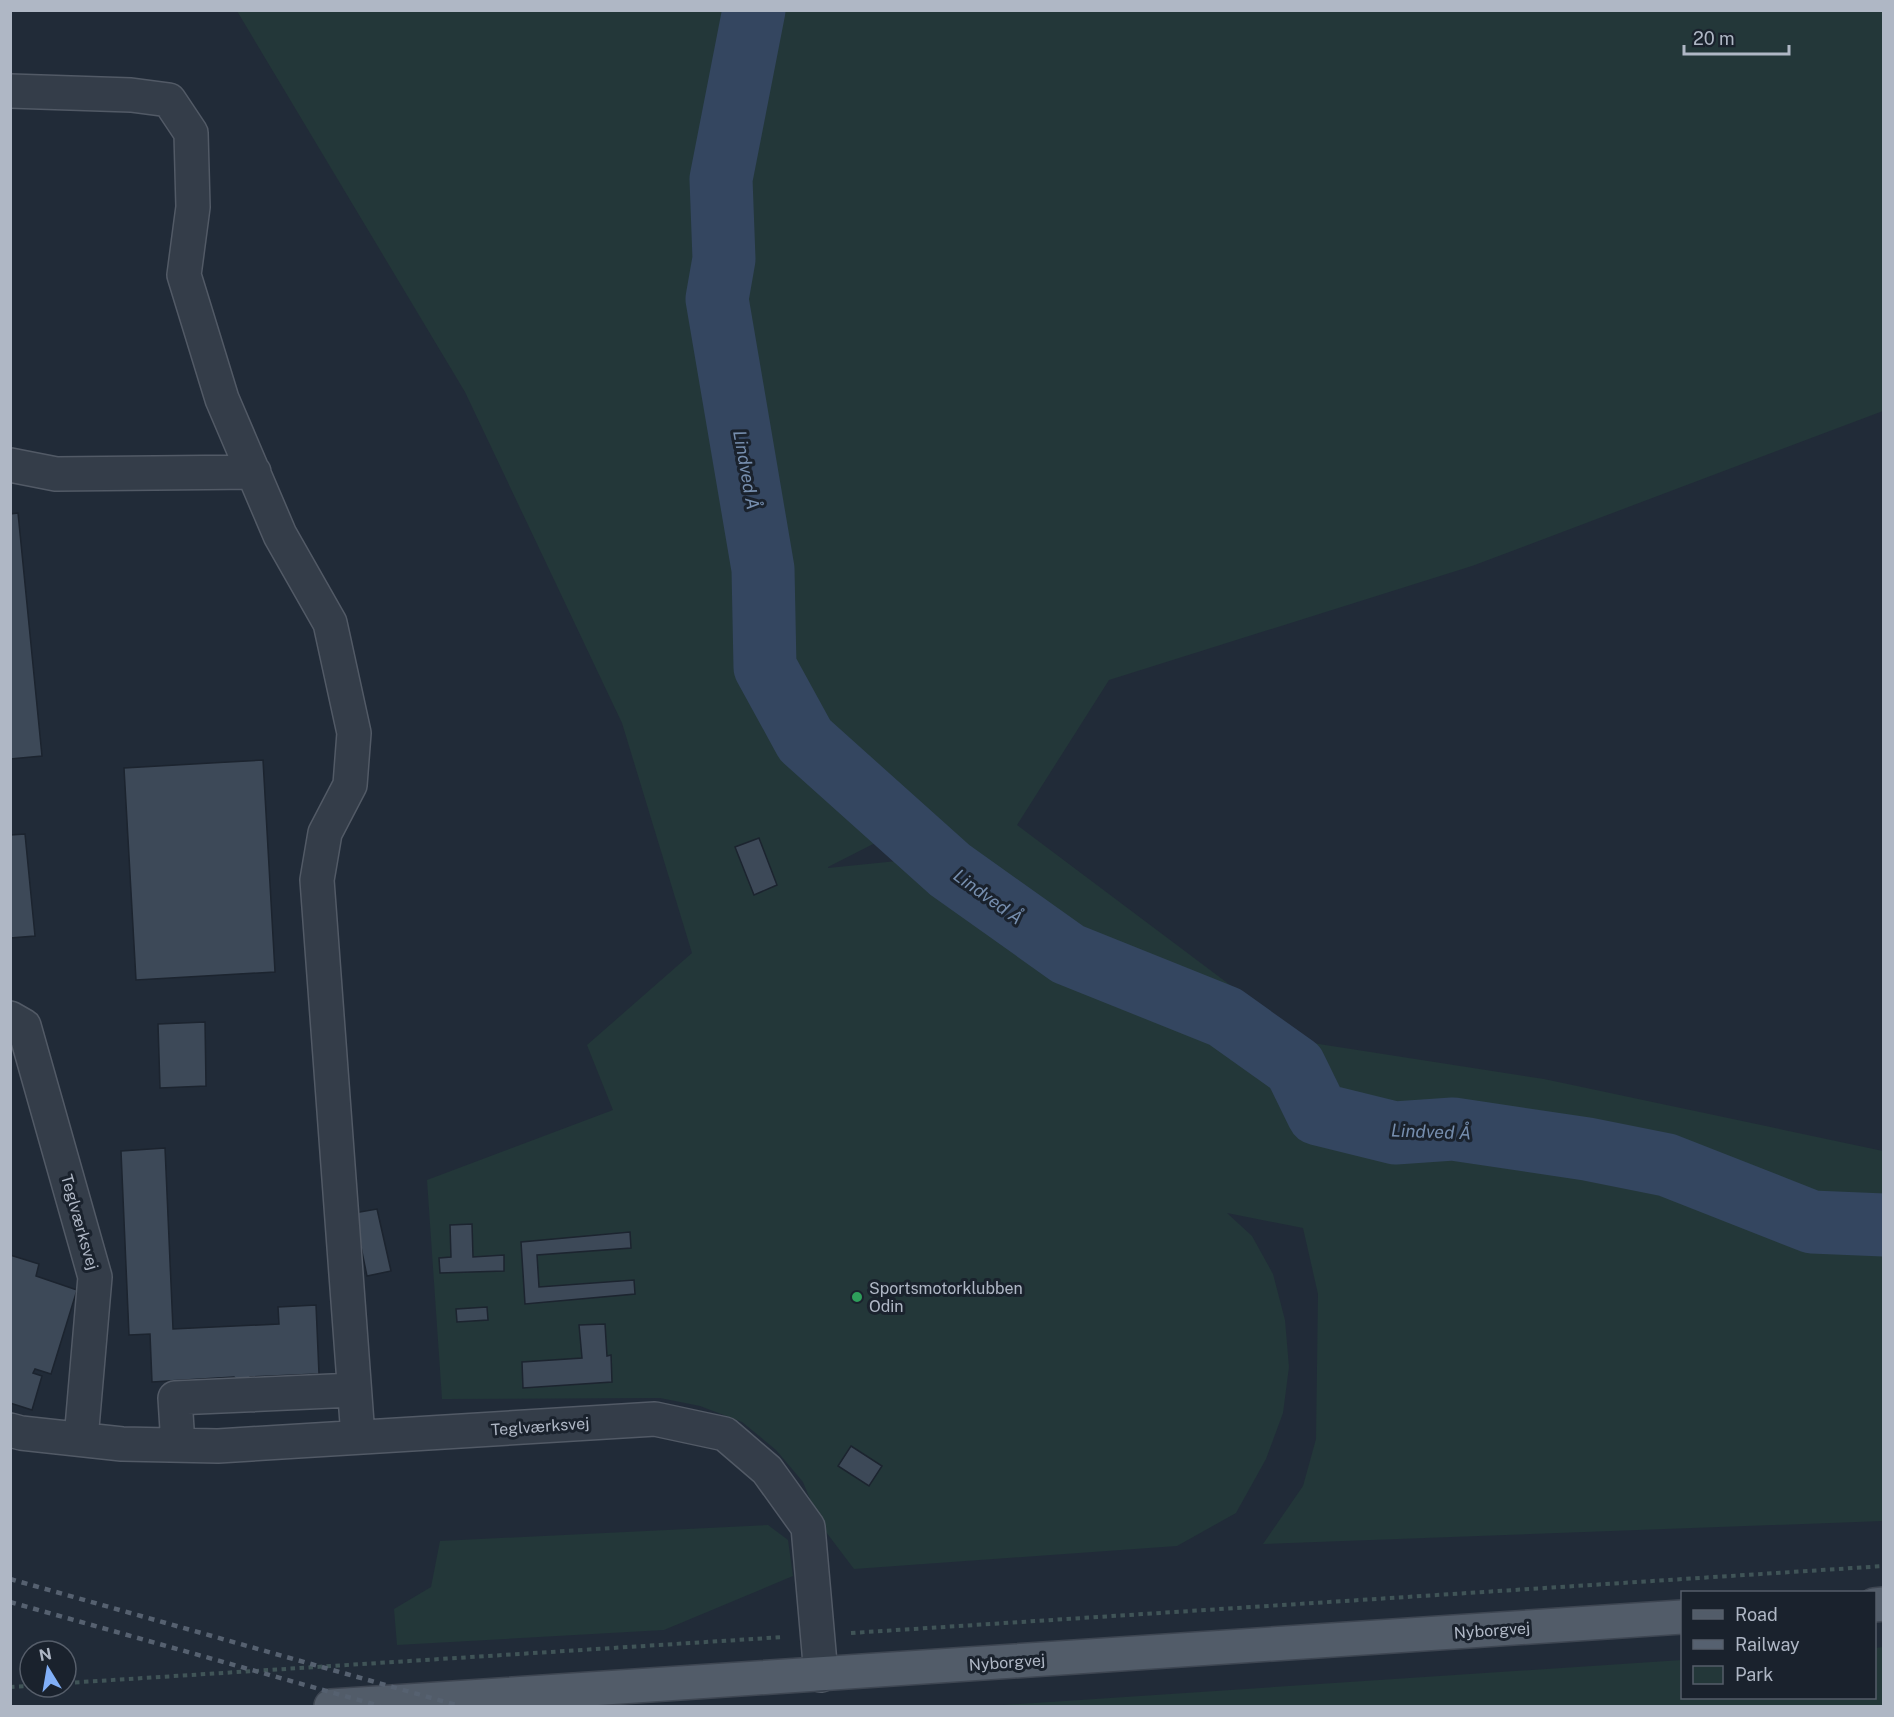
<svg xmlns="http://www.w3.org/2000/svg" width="1894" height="1717" viewBox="0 0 1894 1717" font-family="'Public Sans',sans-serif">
<rect width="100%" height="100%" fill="#212b38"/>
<path fill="#233739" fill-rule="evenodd" d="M237,11H1883V411L1472,566L1109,680L1017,825L1306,1042L1544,1079L1883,1151V1521L1263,1544L1303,1486L1316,1439L1318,1294L1303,1228L1227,1213L1252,1236L1273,1274L1285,1320L1289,1367L1283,1413L1266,1459L1236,1513L1177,1546L854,1569L820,1524L803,1482L776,1450L742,1422L700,1406L660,1398L442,1399L427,1180L613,1110L587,1045L692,953L622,723L465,392ZM930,815L976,853L828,868V867Z
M768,1525L788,1540L793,1576L664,1630L397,1645L394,1609L431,1587L440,1541Z
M1883,1647V1706H989L1682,1660V1698H1874L1875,1648Z"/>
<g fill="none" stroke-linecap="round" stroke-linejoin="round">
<path stroke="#344660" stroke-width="63" d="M754,10L721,179L724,259L717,299L763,569L765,667L805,740L950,870L1068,954L1225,1017L1295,1067L1318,1114L1395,1133L1453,1129L1587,1149L1667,1165L1812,1222L1884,1225"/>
</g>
<path fill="#3d4958" stroke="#1c242f" stroke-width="1.5" d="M18,513L42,756L10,759V514Z
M263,760L275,972L136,980L124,768Z
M25,834L35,936L10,938V835Z
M759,838L777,885L754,895L735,847Z
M205,1022L206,1086L160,1088L158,1024Z
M165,1148L173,1329L279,1324L278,1307L316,1305L319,1374L250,1377L243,1385L234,1377L152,1382L150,1334L129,1335L121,1151Z
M377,1209L391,1271L367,1276L354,1213Z
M472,1224L473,1257L504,1255V1271L440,1273L439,1258L451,1257L450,1225Z
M630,1232L631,1248L537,1255L539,1287L634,1280L635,1294L525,1304L521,1242Z
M10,1255L39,1264L36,1276L77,1290L51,1374L35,1369L33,1373L42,1376L32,1410L10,1403Z
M487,1307L488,1320L457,1322L456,1309Z
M605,1324L607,1356L611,1355L612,1382L523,1388L522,1362L582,1358L579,1325Z
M851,1446L882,1466L869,1486L838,1466Z"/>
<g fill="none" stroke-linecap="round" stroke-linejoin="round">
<defs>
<path id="minor" d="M10,91L131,95L169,100L191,133L193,207L184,275L222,399L280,535L330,623L354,733L350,785L325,833L317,880L358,1437
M10,465L56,474L254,472
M10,1018L24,1026L95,1277L81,1439
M10,1430L21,1433L122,1444L218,1446L655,1419L725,1434L767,1470L808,1527L821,1675
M178,1445L175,1398L354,1390"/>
<path id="major" d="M1874,1605L1884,1604
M331,1706L1682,1617"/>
</defs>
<use href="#minor" stroke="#525a66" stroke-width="36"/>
<use href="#major" stroke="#3e4652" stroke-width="36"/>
<path stroke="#405457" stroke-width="4" stroke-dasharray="4.5 4.5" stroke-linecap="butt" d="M851,1633L1884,1566
M66,1683L784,1637
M10,1687L30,1686"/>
<use href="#minor" stroke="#343d49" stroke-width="33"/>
<use href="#major" stroke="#525c69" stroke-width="33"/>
<path stroke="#566170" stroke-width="4.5" stroke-dasharray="6 6" stroke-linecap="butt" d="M10,1579L460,1706
M10,1602L380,1706"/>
</g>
<circle fill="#2e9e5b" stroke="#1a222d" stroke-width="2" cx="857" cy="1297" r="6"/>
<g text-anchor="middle" stroke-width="6" stroke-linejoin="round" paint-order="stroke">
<g font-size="16" fill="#afb7c5" stroke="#1a222d">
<text transform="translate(80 1222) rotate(74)" y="6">Teglværksvej</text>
<text transform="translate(540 1426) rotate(-4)" y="6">Teglværksvej</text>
<text transform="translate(1492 1630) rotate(-4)" y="6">Nyborgvej</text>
<text transform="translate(1007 1662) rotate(-4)" y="6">Nyborgvej</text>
</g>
<g font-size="16" fill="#afb7c5" stroke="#1a222d" text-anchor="start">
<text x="869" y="1294">Sportsmotorklubben<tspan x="869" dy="18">Odin</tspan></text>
</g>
<g font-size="18" font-style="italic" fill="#768eae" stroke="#1a222d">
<text transform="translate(746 470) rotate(80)" y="6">Lindved Å</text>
<text transform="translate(988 897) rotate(36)" y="6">Lindved Å</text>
<text transform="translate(1431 1132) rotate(2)" y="6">Lindved Å</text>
</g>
</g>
<rect width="1894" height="1717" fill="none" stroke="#afb7c5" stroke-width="24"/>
<rect x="1681" y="1591" width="195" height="108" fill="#1a222d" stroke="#565e6a" stroke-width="1.5"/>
<rect x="1693" y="1610" width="30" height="9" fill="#525c69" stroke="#565e6a" stroke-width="1.5"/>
<text x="1735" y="1621" font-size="18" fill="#afb7c5">Road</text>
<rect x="1693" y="1640" width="30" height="9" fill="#566170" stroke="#565e6a" stroke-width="1.5"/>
<text x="1735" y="1651" font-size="18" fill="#afb7c5">Railway</text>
<rect x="1693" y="1666" width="30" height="18" fill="#233739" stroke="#565e6a" stroke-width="1.5"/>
<text x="1735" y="1681" font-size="18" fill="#afb7c5">Park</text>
<g transform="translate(48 1669) rotate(349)"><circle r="28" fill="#1a222d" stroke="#565e6a" stroke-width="1.5"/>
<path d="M0-4.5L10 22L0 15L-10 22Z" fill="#81aff7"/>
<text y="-9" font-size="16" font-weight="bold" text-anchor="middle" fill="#afb7c5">N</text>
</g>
<path d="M1684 45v9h105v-9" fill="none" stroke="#afb7c5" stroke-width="3"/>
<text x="1693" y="45" font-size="18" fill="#afb7c5" stroke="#1a222d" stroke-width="4.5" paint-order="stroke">20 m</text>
</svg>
